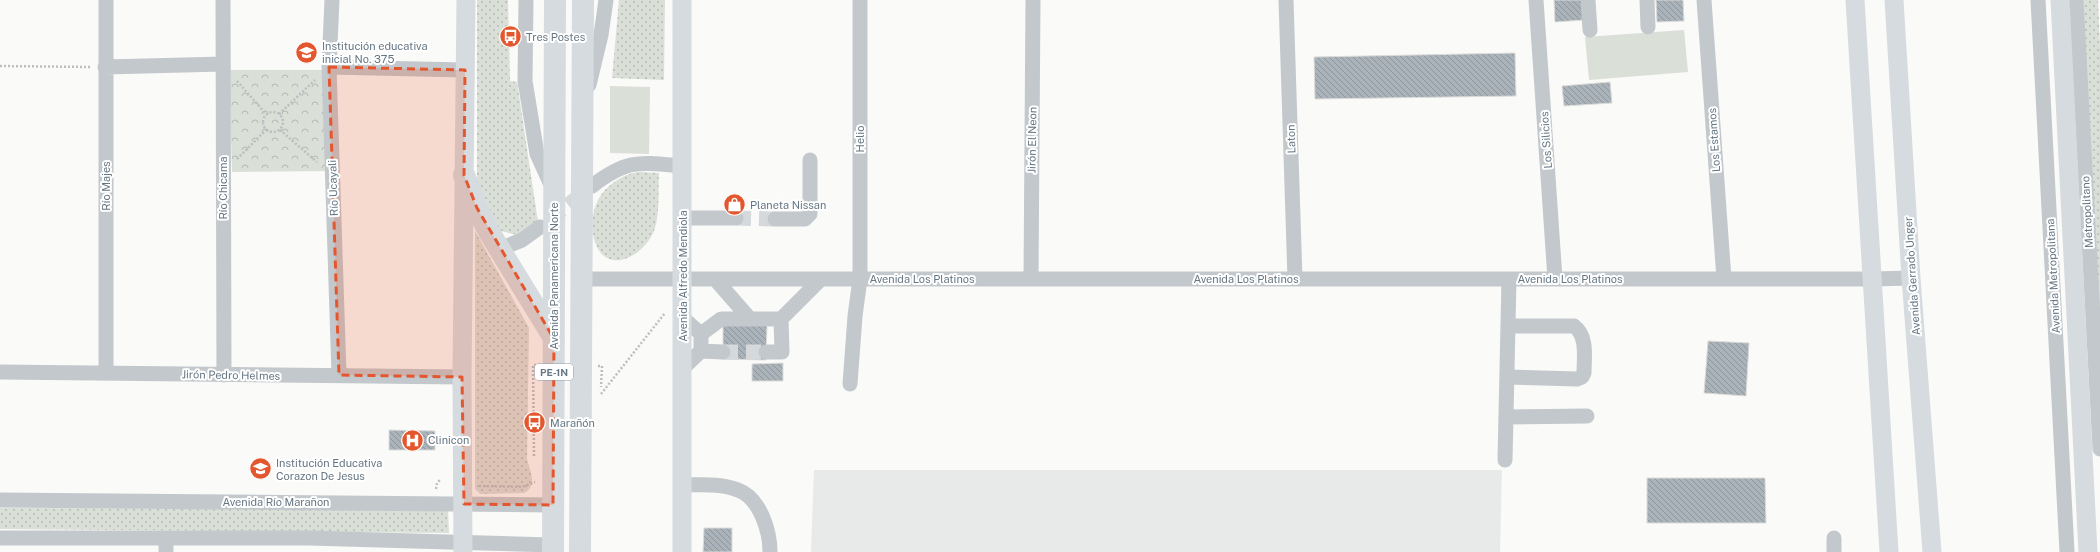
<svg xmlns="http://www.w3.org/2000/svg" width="2100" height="552" viewBox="0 0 2100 552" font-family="'Public Sans',sans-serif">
<defs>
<pattern id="grass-dots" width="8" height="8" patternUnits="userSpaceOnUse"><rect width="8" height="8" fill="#dadfd7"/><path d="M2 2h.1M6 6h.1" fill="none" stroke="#b4b9b4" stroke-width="1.8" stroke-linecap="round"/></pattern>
<pattern id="park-crowns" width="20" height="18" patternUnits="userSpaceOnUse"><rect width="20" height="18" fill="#dadfd7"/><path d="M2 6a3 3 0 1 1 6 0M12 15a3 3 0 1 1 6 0" fill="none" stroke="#b4b9b4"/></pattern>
<pattern id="building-back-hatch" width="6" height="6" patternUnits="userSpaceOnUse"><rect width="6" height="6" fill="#aab3b9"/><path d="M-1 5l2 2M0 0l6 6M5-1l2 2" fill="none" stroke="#8e969c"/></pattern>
</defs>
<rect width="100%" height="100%" fill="#fafaf8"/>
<path fill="#e8e9e9" d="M814,470H1502L1500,552H811Z"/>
<path fill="url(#grass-dots)" d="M477,0H508L510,81L517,82L538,222L517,235L501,231L496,228L477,179Z
M619,0H665L664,80L612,78Z
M2082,0H2098L2100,47V344Z
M641,172L659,173C658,190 660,211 655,228C652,238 644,248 635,254C592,281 580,214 606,189C617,179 626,173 641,172Z
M475,231L529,328L527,459C530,471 538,486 524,493L480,494L475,489Z
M0,508L448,509L449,533L0,529Z"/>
<path fill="url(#park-crowns)" d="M229,70H326L328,171L232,172Z"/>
<path fill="#dadfd7" d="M1684,30L1688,72L1589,80L1585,37Z
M610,86L650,87L649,154L610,153Z"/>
<path fill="url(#building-back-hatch)" stroke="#dcdcda" d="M1554,0H1583L1584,20L1555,22Z
M1656,0H1683L1684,21L1657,22Z
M1515,53L1516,96L1315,99L1314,57Z
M1610,82L1612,103L1564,106L1562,86Z
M723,324L767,325L766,360L723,359Z
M1708,341L1749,343L1746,396L1704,393Z
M783,363V381H752V364Z
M389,430L435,431V450H389Z
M1647,478H1765L1766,523H1647Z
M704,528H732V552H703Z"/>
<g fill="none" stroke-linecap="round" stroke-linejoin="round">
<path stroke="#d5d9db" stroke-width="15" stroke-dasharray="15 8" stroke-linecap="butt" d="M736,218L775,219
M550,219L586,191
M723,352H766"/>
<path stroke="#bbbfc2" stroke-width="2.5" stroke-dasharray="2 2" stroke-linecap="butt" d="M0,66L91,67
M237,81L266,114
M263 122a10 10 0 1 1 20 0a10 10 0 1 1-20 0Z
M279,114L315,80
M280,130L317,162
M237,159L266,130
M598,366H602L601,387
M601,394L665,313
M534,456L533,365H537
M479,486L522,487L535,482
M436,489L437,483L441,479"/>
<path stroke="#c3c8cc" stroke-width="15" d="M223,0L224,375
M332,0L329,67L339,375
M526,0L525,81L537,154L552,187
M1286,0L1295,279
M1536,0L1555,279
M1588,0L1590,30
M1647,0L1648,27
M1704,0L1724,279
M2038,0L2067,552
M2076,0L2100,449
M105,67L223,64
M329,67L465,70
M589,85L601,35L606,0
M592,186C627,159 639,162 681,166
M683,218H736
M775,219H805L810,214V160
M500,249L522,240L540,227
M581,279H1873L1911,278
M715,279L750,319
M1031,279L1033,0
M683,318L701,334V351L683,368
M701,334L721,319H781
M701,351L723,352
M766,352H782L781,319L821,279
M0,372L462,377
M106,372V0
M1507,377L1577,379L1582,377L1584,373C1584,358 1588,336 1574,326H1508
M850,384L855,316L860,279V0
M1506,417L1587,416
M1505,460L1509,279
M683,485C701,485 721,483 738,490C760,498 770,531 770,552
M0,500L553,505
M0,538H309L553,545
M1834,538V552
M166,552V538"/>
<path stroke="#d6dbdf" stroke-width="19" d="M682,0V552
M1855,0L1889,552
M1894,0L1911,278L1932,552
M2060,0L2088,552
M463,552L462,377L466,0"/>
<path stroke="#d6dbdf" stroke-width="22" d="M464,175L477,208L489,232L554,338
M553,552L555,0
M580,552L583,0"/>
</g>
<path fill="#e4572e" fill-opacity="0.2" stroke="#e4572e" stroke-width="3" stroke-dasharray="8 5" stroke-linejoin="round" d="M329,67L465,70L464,175L477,208L554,339L553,505L464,504L462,377L339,375Z"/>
<defs>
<symbol id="bus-disc" viewBox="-11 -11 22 22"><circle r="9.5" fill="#e4572e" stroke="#fff"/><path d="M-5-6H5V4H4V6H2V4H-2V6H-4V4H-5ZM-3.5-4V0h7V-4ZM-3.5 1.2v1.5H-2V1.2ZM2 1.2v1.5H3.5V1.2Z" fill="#fff"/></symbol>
<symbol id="school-disc" viewBox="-11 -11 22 22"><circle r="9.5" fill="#e4572e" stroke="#fff"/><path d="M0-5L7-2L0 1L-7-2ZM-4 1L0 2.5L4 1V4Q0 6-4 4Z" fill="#fff"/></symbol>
<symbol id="shop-disc" viewBox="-11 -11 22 22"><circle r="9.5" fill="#e4572e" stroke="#fff"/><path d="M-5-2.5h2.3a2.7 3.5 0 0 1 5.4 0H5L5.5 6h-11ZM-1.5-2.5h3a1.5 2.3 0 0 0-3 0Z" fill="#fff"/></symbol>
<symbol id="hospital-disc" viewBox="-11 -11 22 22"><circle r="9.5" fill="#e4572e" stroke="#fff"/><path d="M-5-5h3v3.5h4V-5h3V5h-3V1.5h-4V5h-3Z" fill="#fff"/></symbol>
</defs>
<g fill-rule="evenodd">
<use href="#bus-disc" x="498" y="24" width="25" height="25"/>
<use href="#school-disc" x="294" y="40" width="25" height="25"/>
<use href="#shop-disc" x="722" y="192" width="25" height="25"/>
<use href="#bus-disc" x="522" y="410" width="25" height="25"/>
<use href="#hospital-disc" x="400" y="428" width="25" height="25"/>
<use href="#school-disc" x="248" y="456" width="25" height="25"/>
</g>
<g text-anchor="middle" stroke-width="4" stroke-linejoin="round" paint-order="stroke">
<rect fill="#fff" stroke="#939fa8" stroke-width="1" x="535" y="364" width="38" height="16" rx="3"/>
<g font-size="10" font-weight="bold" fill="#657683">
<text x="554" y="376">PE-1N</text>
</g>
<g font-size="11" fill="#657683" stroke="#fff" text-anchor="start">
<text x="526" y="41">Tres Postes</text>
<text x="322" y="50">Institución educativa<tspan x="322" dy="13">inicial No. 375</tspan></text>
<text x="750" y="209">Planeta Nissan</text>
<text x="550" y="427">Marañón</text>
<text x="428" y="444">Clinicon</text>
<text x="276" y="467">Institución Educativa<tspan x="276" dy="13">Corazon De Jesus</tspan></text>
</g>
<g font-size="11" fill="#657683" stroke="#fff">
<text transform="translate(860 139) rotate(-90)" y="4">Helio</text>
<text transform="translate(1291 139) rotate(-92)" y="4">Laton</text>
<text transform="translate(1032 140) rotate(-89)" y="4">Jirón El Neon</text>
<text transform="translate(1546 140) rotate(-94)" y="4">Los Silicios</text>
<text transform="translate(1714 140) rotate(-94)" y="4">Los Estamos</text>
<text transform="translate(106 186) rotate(-90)" y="4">Río Majes</text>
<text transform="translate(223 188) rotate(-90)" y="4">Río Chicama</text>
<text transform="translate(333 188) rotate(-92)" y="4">Río Ucayali</text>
<text transform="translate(2087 212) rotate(-93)" y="4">Metropolitano</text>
<text transform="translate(554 276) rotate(-90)" y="4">Avenida Panamericana Norte</text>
<text transform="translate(683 276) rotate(-90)" y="4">Avenida Alfredo Mendiola</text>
<text transform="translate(1912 276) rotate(-94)" y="4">Avenida Gerrado Unger</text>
<text transform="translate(2053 276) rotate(-93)" y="4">Avenida Metropolitana</text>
<text x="922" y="283">Avenida Los Platinos</text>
<text x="1246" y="283">Avenida Los Platinos</text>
<text x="1570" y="283">Avenida Los Platinos</text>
<text transform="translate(231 375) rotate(1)" y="4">Jirón Pedro Helmes</text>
<text x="276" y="506">Avenida Río Marañon</text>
</g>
</g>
</svg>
